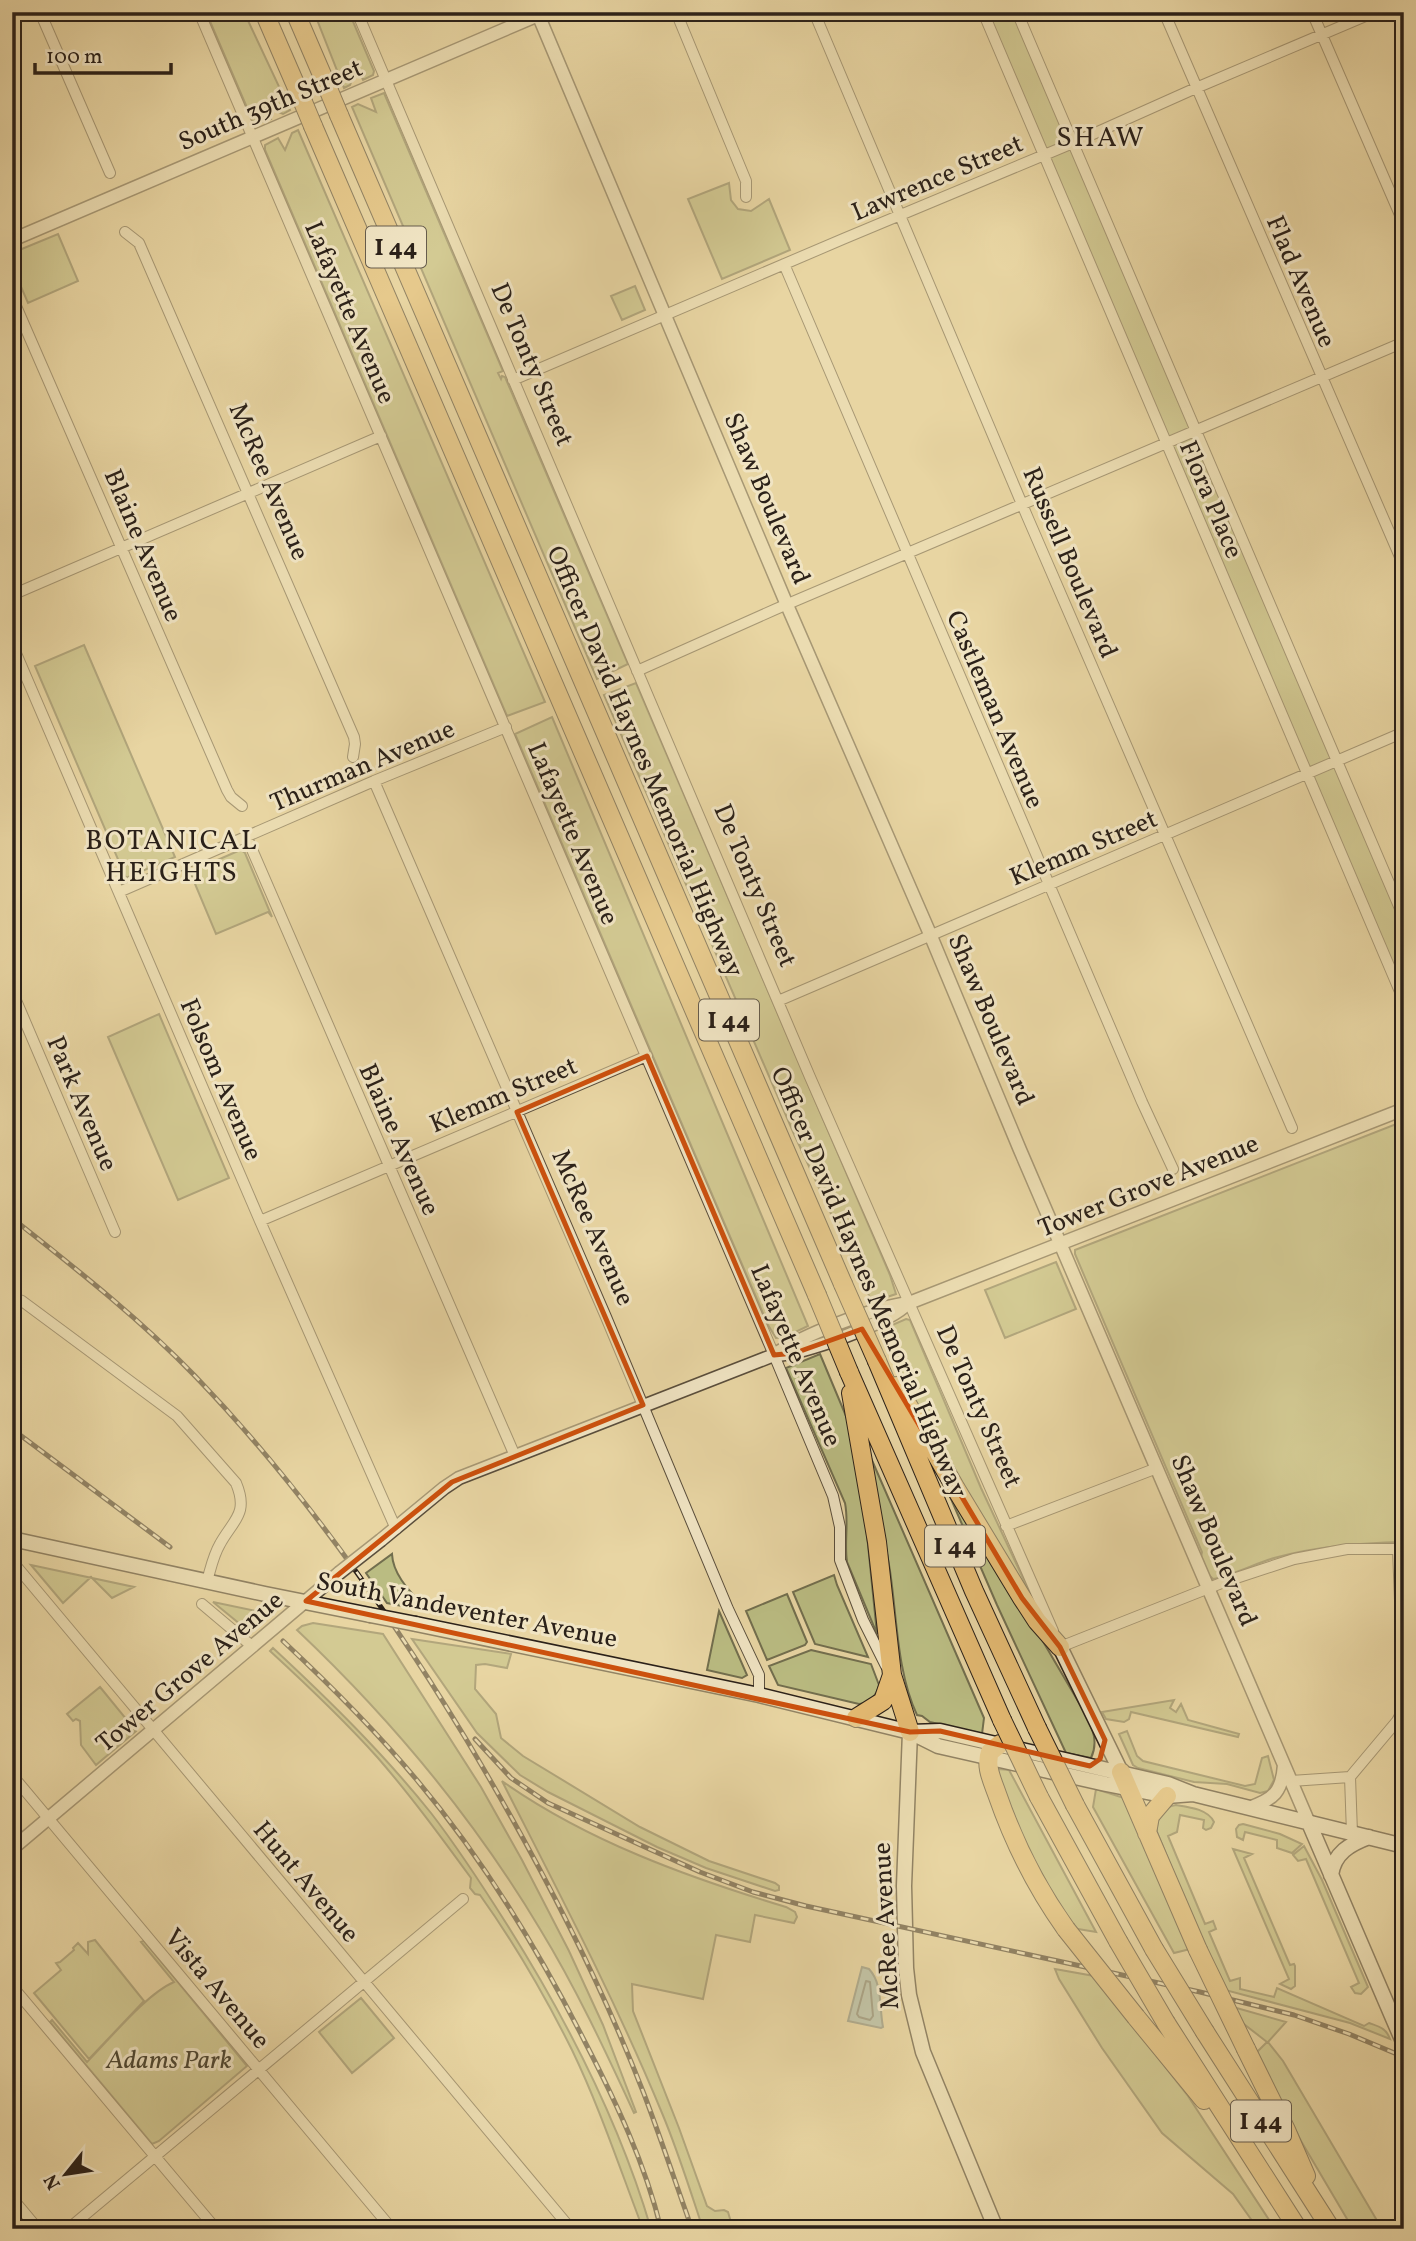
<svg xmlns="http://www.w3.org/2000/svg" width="1416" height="2241" viewBox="0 0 1416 2241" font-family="Vollkorn,serif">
<rect width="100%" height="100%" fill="#e8d5a3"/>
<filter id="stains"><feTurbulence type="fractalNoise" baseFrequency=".00286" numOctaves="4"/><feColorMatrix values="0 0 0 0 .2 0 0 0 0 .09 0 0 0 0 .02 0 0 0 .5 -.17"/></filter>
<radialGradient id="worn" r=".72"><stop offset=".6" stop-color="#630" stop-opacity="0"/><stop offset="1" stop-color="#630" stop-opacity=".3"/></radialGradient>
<path fill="#babc82" stroke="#726e4e" stroke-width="2" d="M206,12H244L290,110L283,114L267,107L271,119L254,124Z
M314,12H349L374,71L373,75L363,80L357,66L350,85L344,88Z
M983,12H1017L1404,918V1001Z
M384,93L503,371L498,373L501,379L502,376L505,377L628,664L597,679L352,107L358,104L376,112L371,98Z
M298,130L545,702L507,716L265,150V145L278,138L285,150L292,133Z
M729,183L731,200L738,209L751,211L769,199L790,250L722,279L688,199Z
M58,234L78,281L28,303L12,266V253Z
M635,286L645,310L622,320L611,296Z
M84,645L175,857L126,878L35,666Z
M636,683L890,1275L896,1294L872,1302L794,1134L604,695Z
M552,717L808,1326L785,1337L776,1338L768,1325L515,734Z
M238,851L241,850L245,853L272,917L268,912L216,934L190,872Z
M159,1014L229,1178L178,1200L108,1037Z
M1404,1121V1542C1360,1543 1316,1546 1274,1558C1254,1564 1233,1575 1213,1579L1209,1575L1201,1557L1202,1552L1075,1254V1250Z
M1056,1262L1076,1309L1005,1338L985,1290Z
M906,1319L910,1320L981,1488L1036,1606L920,1416L883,1329Z
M820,1354L851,1428L866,1525L877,1634L847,1562C844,1542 849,1523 845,1503L786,1368Z
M871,1458L984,1718L982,1734L930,1722L922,1716L917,1715C897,1673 897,1617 890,1571C884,1533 875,1496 868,1459Z
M945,1485L1001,1570L1085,1713C1092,1728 1099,1741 1091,1758L1066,1753L997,1605Z
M392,1554C393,1577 414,1595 428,1611L387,1603L366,1573Z
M31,1565L134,1587L112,1598L91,1577L63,1603Z
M834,1575L837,1585L868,1657L815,1644L793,1592Z
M787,1594L807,1642L805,1645L767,1660L746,1611Z
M213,1602L266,1613V1615L246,1629Z
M719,1611L747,1675L742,1678L707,1670Z
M313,1623L383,1634L481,1787L522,1860L569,1951L603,2025L636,2112L634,2113C605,2050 576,1988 540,1929C473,1817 391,1719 297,1630L302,1626Z
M412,1639L511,1654L507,1668L485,1664L476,1665L475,1689L496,1714L501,1738L523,1756L640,1827L709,1861L775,1883L779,1886V1890L775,1891L706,1868L657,1847L548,1792L520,1775L477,1733Z
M273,1648C329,1700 383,1753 431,1813C458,1848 482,1885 506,1923C566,2018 619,2120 651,2229H643C620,2169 600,2108 572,2050C545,1996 515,1944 480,1895L475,1894L470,1888L471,1878C441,1837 411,1796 378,1758C344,1720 307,1685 270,1651Z
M811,1650L871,1664L879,1685C877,1695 869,1704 859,1704L778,1685L769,1666Z
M100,1687L136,1731L96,1765L81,1745L80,1721L76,1719L73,1721L67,1714Z
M1174,1700L1170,1708L1176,1712L1181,1704L1188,1720L1239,1734L1238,1737L1131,1712L1129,1719L1124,1722L1106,1719L1102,1712Z
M1127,1731L1137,1756L1143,1761L1245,1786L1255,1784L1262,1758L1268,1756L1274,1780L1268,1791L1260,1793L1227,1784L1194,1782L1138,1768L1133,1765L1119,1734Z
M998,1769L1009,1770L1096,1932L1072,1928L1035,1870L998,1774Z
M502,1781C587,1841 687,1877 786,1907L795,1912L797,1917L794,1923L755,1915L750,1942L716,1935L703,1999L632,1984L633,2011L679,2128L707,2206L715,2211L724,2210L728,2212L733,2229H703C690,2190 678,2151 662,2113C615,1999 558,1891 502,1781Z
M1096,1789L1124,1798L1190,1949L1174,1953L1093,1807Z
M1176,1805C1189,1807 1208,1809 1214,1822L1211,1828L1206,1830L1203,1828L1204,1820L1180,1815L1177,1832L1168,1836L1205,1924L1213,1921L1216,1929L1209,1932L1230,1981L1240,1978V1989L1274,1997L1277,1988L1364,2026L1369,2023C1380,2027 1386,2028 1390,2039L1350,2023L1225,1990L1206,1952L1157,1832C1156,1820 1162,1807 1176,1805Z
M1243,1824L1280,1834L1302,1844L1292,1853L1277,1848V1840L1245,1832L1243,1840L1237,1837L1236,1829L1239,1825Z
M1304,1846L1322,1880L1368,1987L1361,1994L1355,1993L1351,1987L1359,1983L1306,1859L1298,1861L1293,1855Z
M1233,1849L1252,1854L1244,1858L1290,1965L1294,1964L1295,1966V1986L1291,1989L1280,1984L1289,1979Z
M95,1940L144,2001L89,2059L34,1993L61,1970L56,1963L60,1962L74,1950L73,1948L78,1943L88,1954V1942Z
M144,1941L247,2066L159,2141L152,2144L50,2022L52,2020L87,2062C110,2039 146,1994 174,1982L141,1942Z
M1055,1969L1094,1976L1188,2096L1275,2229H1258L1233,2194L1162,2133L1102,2048L1059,1979Z
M361,1998L394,2038L352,2073L319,2032Z
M1233,2007L1286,2022L1268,2042L1283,2061L1382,2229H1353L1301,2141L1256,2053L1267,2042L1240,2021Z"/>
<path fill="#9cb6b2" stroke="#6f7a75" stroke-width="2" d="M862,1967L869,1969C883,1984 879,2007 883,2027L881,2028L848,2021Z"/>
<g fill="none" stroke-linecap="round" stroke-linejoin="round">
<path stroke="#646c66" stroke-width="2" d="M866,1981L870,1982L873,2016L870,2020L859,2017L857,2014Z"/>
<defs>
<path id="minor" d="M40,12L110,173
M199,12L774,1355L833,1496L840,1527V1560L863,1620L886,1666
M357,12L810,1077L1053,1631
M676,12L746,181V197
M814,12L1027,516L1292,1128
M983,12L1404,1001
M1017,12L1404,918
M1164,12L1404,566
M1312,12L1404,224
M125,232L139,243L354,737L355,744L353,757
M784,264L1142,1102L1173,1169
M12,297L227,790L231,797L242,806
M513,380L843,239L1073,143L1196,88L1375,12
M12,595L381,436
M12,644L260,1221L396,1529
M637,671L776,609L1404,342
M374,781L606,1317L728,1609L759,1675V1695
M247,838L515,1456
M119,892L374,781L506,727
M12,991L115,1232
M778,1001L1404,732
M260,1221L647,1056
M12,1297L22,1301L177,1416L236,1483C249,1514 233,1520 220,1544C213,1556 211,1568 207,1581
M1006,1526L1157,1468
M1398,1549L1404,1703
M12,1561L571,2229
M202,1604L253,1647
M1059,1645L1060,1647L1224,1582L1294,1559L1347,1549H1404
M12,1775L392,2229
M1350,1777L1352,1833
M1291,1781L1350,1777L1397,1721L1404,1708
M12,1986L216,2229
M12,2198L38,2229
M68,2229L463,1899"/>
<path id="tertiary" d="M537,12L787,605L930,934L1020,1150L1309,1823
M12,240L543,13
M774,1355C802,1355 890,1323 908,1303
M381,1540L444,1488L459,1478L774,1355C802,1335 875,1307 909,1303L1404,1109
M1249,1808C1274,1799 1282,1792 1284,1765
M12,1849L339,1573"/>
<path id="secondary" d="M12,1539L265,1594L370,1615
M416,1624L759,1695L910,1732L938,1746L1106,1784L1167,1796L1193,1794
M1060,1647L1121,1772
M910,1732L904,1886L906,1968L909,1995L923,2052L996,2229
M910,1732L940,1731L1168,1784L1193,1794L1404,1846
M1309,1823L1404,2044
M1331,1875C1334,1853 1350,1844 1369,1837"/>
<path id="motorway" d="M264,12L303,102
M295,12L329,91
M339,115L843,1284
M313,126L817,1295
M877,1361L974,1591L1037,1728
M849,1372L1002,1720
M897,1386L956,1489L1022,1598L1037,1621L1060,1647
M851,1393L877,1542L892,1675L910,1732
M856,1718L883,1701L892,1675
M1000,1744L990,1752C985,1766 992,1780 997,1794C1014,1843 1036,1887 1066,1929
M1121,1772L1198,1950
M1039,1797L1118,1941
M1075,1805L1154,1949
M1147,1833L1150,1816L1167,1796
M1136,2017L1204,2100
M1166,2023L1298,2229
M1205,2032L1331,2229
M1246,2049L1286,2130L1306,2176"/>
</defs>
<use href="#minor" stroke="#5a4e3c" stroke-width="12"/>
<use href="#tertiary" stroke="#5a4e3c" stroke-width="15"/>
<use href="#secondary" stroke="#2b2119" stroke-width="17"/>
<use href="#motorway" stroke="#2b2119" stroke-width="20"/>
<use href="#minor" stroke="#f0e4c3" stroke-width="10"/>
<use href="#tertiary" stroke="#f0e4c3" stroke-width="12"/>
<use href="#secondary" stroke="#f0e4c3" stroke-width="14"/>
<use href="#motorway" stroke="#e4ba72" stroke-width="18"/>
<defs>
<path id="rail" d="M12,1218C75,1268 139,1318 195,1376C300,1485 388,1610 466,1739C534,1853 596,1970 644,2094C661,2139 676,2184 692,2229
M12,1429L170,1547
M283,1641C330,1685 375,1730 416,1779C483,1859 538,1949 585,2042C616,2102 645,2163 661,2229
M475,1739L511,1778L548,1803L700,1872L753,1892L806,1906L1200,1992L1294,2015L1349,2034L1404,2057"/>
</defs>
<use href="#rail" stroke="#2b2119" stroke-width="5"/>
<use href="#rail" stroke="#f0e4c3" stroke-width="2.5" stroke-dasharray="8" stroke-linecap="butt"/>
<defs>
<path id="tertiary-bridge" d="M339,1573L381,1540"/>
<path id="secondary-bridge" d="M370,1615L416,1624"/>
<path id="motorway-bridge" d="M329,91L339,115
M303,102L313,126
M843,1284L877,1361
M817,1295L849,1372
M1002,1720L1039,1797
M1037,1728L1075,1805
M1066,1929L1136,2017
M1118,1941L1166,2023
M1154,1949L1205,2032
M1198,1950L1246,2049"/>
</defs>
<use href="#tertiary-bridge" stroke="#5a4e3c" stroke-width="15" stroke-linecap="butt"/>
<use href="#secondary-bridge" stroke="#2b2119" stroke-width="17" stroke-linecap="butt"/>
<use href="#motorway-bridge" stroke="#2b2119" stroke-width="20" stroke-linecap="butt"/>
<use href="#tertiary-bridge" stroke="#f0e4c3" stroke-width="12"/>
<use href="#secondary-bridge" stroke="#f0e4c3" stroke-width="14"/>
<use href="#motorway-bridge" stroke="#e4ba72" stroke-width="18"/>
</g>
<path d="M0 0H1416V2241H0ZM647,1056L774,1355L795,1353L862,1329L1022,1598L1060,1647L1105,1740L1100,1759L1090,1766L940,1731L910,1732L306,1601L452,1482L643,1405L517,1112Z" fill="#e8d5a3" fill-opacity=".55" fill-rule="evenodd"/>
<path fill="none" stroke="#cc510e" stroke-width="5" stroke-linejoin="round" d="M647,1056L774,1355L795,1353L862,1329L1022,1598L1060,1647L1105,1740L1100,1759L1090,1766L940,1731L910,1732L306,1601L452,1482L643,1405L517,1112Z"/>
<g text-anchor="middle" stroke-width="6" stroke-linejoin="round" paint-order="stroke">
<g fill="#f0e4c3" stroke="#665c4c" stroke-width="2">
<rect x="366" y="226.5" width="60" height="41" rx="5"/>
<rect x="699" y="999.5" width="60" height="41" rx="5"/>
<rect x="925" y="1525.5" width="60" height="41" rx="5"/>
<rect x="1231" y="2100.5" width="60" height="41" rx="5"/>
</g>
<g font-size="24" font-weight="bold" fill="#2b2119">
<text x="396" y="255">I 44</text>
<text x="729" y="1028">I 44</text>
<text x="955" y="1554">I 44</text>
<text x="1261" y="2129">I 44</text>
</g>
<g font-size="26" fill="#2b2119" stroke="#f0e4c3">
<text transform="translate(270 104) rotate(-23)" y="9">South 39th Street</text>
<text transform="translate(937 177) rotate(-23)" y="9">Lawrence Street</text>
<text transform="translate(1302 281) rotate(67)" y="9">Flad Avenue</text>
<text transform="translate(351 312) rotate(67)" y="9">Lafayette Avenue</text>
<text transform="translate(533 364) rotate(67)" y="9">De Tonty Street</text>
<text transform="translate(270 481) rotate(67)" y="9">McRee Avenue</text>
<text transform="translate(768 498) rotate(67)" y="9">Shaw Boulevard</text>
<text transform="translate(1212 499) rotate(67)" y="9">Flora Place</text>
<text transform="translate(144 545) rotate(67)" y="9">Blaine Avenue</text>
<text transform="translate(1071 562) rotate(67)" y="9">Russell Boulevard</text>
<text transform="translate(996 709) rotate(67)" y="9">Castleman Avenue</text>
<text transform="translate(646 761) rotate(67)" y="9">Officer David Haynes Memorial Highway</text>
<text transform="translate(362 765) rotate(-23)" y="9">Thurman Avenue</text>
<text transform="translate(574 833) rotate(67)" y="9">Lafayette Avenue</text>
<text transform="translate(1083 847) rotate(-23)" y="9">Klemm Street</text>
<text transform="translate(756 885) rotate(67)" y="9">De Tonty Street</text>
<text transform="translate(992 1019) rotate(67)" y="9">Shaw Boulevard</text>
<text transform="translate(222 1079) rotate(67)" y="9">Folsom Avenue</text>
<text transform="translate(503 1094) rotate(-23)" y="9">Klemm Street</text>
<text transform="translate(83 1103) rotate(67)" y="9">Park Avenue</text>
<text transform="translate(400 1139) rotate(66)" y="9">Blaine Avenue</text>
<text transform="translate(1148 1185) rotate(-22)" y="9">Tower Grove Avenue</text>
<text transform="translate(594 1227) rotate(66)" y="9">McRee Avenue</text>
<text transform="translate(870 1282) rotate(67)" y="9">Officer David Haynes Memorial Highway</text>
<text transform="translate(797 1355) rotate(67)" y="9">Lafayette Avenue</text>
<text transform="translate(980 1406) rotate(66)" y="9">De Tonty Street</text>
<text transform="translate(1215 1540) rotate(67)" y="9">Shaw Boulevard</text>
<text transform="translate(467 1609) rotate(11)" y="9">South Vandeventer Avenue</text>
<text transform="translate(189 1671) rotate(-40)" y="9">Tower Grove Avenue</text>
<text transform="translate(307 1881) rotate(50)" y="9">Hunt Avenue</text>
<text transform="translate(885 1926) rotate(-93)" y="9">McRee Avenue</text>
<text transform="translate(218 1988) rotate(50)" y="9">Vista Avenue</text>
</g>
<g font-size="26" font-style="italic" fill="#4f4833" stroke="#f0e4c3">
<text x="169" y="2068">Adams Park</text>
</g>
<g font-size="28" letter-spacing="2" fill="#2b2119" stroke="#f0e4c3">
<text x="1101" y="146">SHAW</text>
<text x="172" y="849">BOTANICAL<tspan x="172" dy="32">HEIGHTS</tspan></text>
</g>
</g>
<rect width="1416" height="2241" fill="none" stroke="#e8d5a3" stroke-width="42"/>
<rect x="14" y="14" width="1388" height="2213" fill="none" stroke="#2b2119" stroke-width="3.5"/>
<rect x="21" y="21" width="1374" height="2199" fill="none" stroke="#2b2119" stroke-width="2"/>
<g transform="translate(66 2174) rotate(240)" stroke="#f0e4c3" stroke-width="5" paint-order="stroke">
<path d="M0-5L12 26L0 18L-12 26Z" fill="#2b2119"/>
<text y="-10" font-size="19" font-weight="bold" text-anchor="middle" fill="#2b2119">N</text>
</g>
<path d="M35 63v10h136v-10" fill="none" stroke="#2b2119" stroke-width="3.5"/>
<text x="46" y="63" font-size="21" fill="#2b2119" stroke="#f0e4c3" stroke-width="5" paint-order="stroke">100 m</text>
<rect width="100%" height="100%" filter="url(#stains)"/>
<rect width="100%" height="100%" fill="url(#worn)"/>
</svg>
